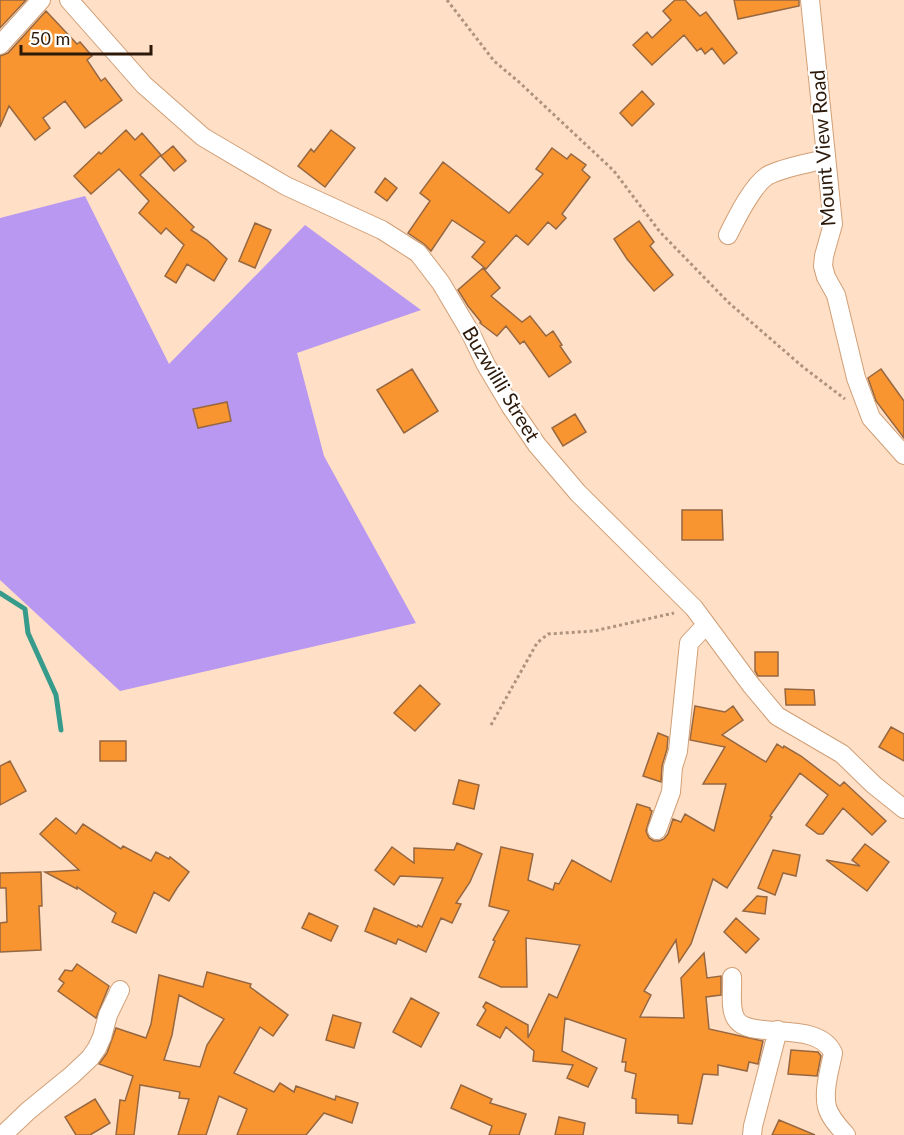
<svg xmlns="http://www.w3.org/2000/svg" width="904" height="1135" viewBox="0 0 904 1135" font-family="Lato,sans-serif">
<rect width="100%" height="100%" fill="#ffdfc6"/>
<path fill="#b898f0" d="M85,196L169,364L305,225L421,310L297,353L324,456L416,623L120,691L0,580V218Z"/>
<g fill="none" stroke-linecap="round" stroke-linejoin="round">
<path stroke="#369b8b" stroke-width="5" d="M0,593L25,609L28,633L56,695L61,730"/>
</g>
<path fill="#f99531" stroke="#966740" stroke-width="1.5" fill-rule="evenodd" d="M0,0H26L0,28Z
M675,0H685L700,16L706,12L737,53L724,64L712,48L705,54L701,48L697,51L684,35L652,65L633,45L647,32L652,38L671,20L663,11Z
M734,0H799V6L738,19Z
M46,11L77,44L80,42L92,56L87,60L101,81L105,78L122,100L85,128L65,101L43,118L50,128L35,140L9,106L0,127V56L8,53Z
M642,91L654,104L632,126L620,113Z
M126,130L135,140L142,133L161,155L140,175L194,227L191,230L207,240L227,259L214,281L187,264L176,283L165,276L184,245L166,228L161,234L139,213L149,201L119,169L91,194L74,176L99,152L101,154Z
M331,130L355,148L325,187L298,166L311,149L314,152Z
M173,146L186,161L174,171L161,156Z
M552,148L567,159L571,154L586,165L582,170L590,177L562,214L566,218L556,229L548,222L528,245L516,235L486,269L472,257L485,242L452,220L431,251L424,244L408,233L430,201L420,193L443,162L509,213L543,174L536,169Z
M385,178L397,188L387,201L375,192Z
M639,221L654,242L650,246L673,275L654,291L627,259L614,239Z
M255,223L271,230L255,268L239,261Z
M483,268L500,288L491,296L522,322L530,316L546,336L553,331L562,345L560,346L571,362L549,377L524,341L520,344L506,326L497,336L480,323L481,322L468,306L458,290Z
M412,369L438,411L404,433L377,390Z
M881,369L904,401V438L876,401L868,378Z
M227,402L231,421L198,428L193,409Z
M575,414L586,432L563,446L552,428Z
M682,510H722L723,540H682Z
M755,652H778V676H758L755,671Z
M420,685L440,704L415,731L394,713Z
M785,689L814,690L815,705H786Z
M695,706L725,712L733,706L743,720L722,735L766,762L777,744L783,748L784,746L801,756L840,786L844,782L886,821L872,835L843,808L823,834H818L806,825L828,795L800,773L770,816L772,817L727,888L713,879L691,944L679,962L676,940L644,991L651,995L640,1017L684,1018L681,978L704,953L707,978L721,976V995L706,997L709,1029L763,1041L758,1064L749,1062L747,1071L718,1065V1075L703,1074L692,1124L678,1123V1115L636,1113V1099L632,1098L636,1074L625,1071L626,1062H622L626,1039L565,1018L562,1051L597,1068L588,1087L567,1078L573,1065L533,1061L534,1051L506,1027L500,1038L477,1025L486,1010L483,1007L486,1002L528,1025V1038L549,994L557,998L580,945L526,938L527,987H501L479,977L495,941L493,940L509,911L489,906L501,847L533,854L528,880L553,890L555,883L559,884L572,860L611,882L637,804L650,808V810L652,811L646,831L649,838L654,841H659L664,839L668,834L673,819L681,822L685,814L714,831L726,784H703L725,747L690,740Z
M891,727L904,734V761L879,747Z
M658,733L668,737L667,749L662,766L661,782L643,776Z
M100,741H126V761H100Z
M10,761L26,791L0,805V766Z
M459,780L479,785L474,809L453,804Z
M56,818L76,834L83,824L121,849L123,846L151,861L156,852L169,859L170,857L189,872L177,888L169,901L154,892L136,933L112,922L116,913L77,887V889L45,872L79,870L40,834Z
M457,843L482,854L470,882L456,903L461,904L452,923L441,918L426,952L398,939L396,944L365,931L374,908L417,927L418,925L422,927L443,878L400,876L394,885L375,870L392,847L414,863V848L454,850Z
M865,844L889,862L867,891L826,860L860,866L852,860Z
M773,850L800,855L796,876L783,873L775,895L758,888Z
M41,872L42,906H39L41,950L0,952V923L7,922L6,888H0V873Z
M757,896L767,897L765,914L743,911Z
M309,913L338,926L331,941L302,928Z
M736,918L759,939L746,953L724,932Z
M77,964L109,986L96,1018L58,991L64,983L59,979L65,970L72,971Z
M207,972L251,984L250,987L288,1015L273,1036L260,1027L234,1073L274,1092L280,1083L294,1092L296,1086L335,1100L336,1096L358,1103L352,1123L324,1113L306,1135H237L247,1109L219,1096L206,1135H178L189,1099L179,1098L180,1092L140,1085L134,1135H116L120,1100L125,1101L133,1076L99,1064L107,1053L116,1028L146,1038L151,1024L159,975L203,987ZM179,995L224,1019L207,1045L200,1067L164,1060L172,1035Z
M411,998L439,1013L421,1047L393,1032Z
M333,1015L361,1023L354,1048L326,1040Z
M791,1050L818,1052L821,1056L817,1076L788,1074Z
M461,1085L492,1099L490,1103L526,1114L519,1135H489L492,1126L451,1108Z
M95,1099L110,1123L90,1135H76L65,1117Z
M559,1117L585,1123L583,1135H555Z
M779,1120L815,1135H772Z"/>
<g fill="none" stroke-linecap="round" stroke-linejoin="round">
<defs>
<path id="minor" d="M69,0L144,85L203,137L286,186L382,230L418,253L441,283L470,332L486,365L511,407L537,445L578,493L694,608L751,685L777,716L842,754L874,785L904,809
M810,0L833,224L824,256L823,266L826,277L836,295L856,378L871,418L904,455
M0,45L41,0
M728,235C736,219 752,186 767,176C781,168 809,163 826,159
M657,830L671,792L673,767L678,751L689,643L706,625
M732,977C733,990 729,1008 736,1019C749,1041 818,1019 833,1053C830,1069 823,1090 827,1107C830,1118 839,1127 846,1135
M5,1135L7,1131L28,1111L72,1075L90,1058L97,1048L102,1037L108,1015L120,990
M752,1135L753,1126L778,1030"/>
</defs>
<use href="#minor" stroke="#d19f76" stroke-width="20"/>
<path stroke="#ae937d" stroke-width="3" stroke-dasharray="3 3" stroke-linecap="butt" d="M447,0L494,61L519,82L614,171L660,232L728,302L803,367L845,399
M491,725L537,643L548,634L594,631L674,613"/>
<use href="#minor" stroke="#fff" stroke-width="18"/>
</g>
<g text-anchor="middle" stroke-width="4.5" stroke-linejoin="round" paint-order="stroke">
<g font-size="20" fill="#2c1909" stroke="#fff">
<text transform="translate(823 148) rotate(-94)" y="7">Mount View Road</text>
<text transform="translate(501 384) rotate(59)" y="7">Buzwilili Street</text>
</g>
</g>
<path d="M21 45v9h130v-9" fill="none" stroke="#2c1909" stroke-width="3"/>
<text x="30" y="45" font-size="18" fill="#2c1909" stroke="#ffffff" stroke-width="4.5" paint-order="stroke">50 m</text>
</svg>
